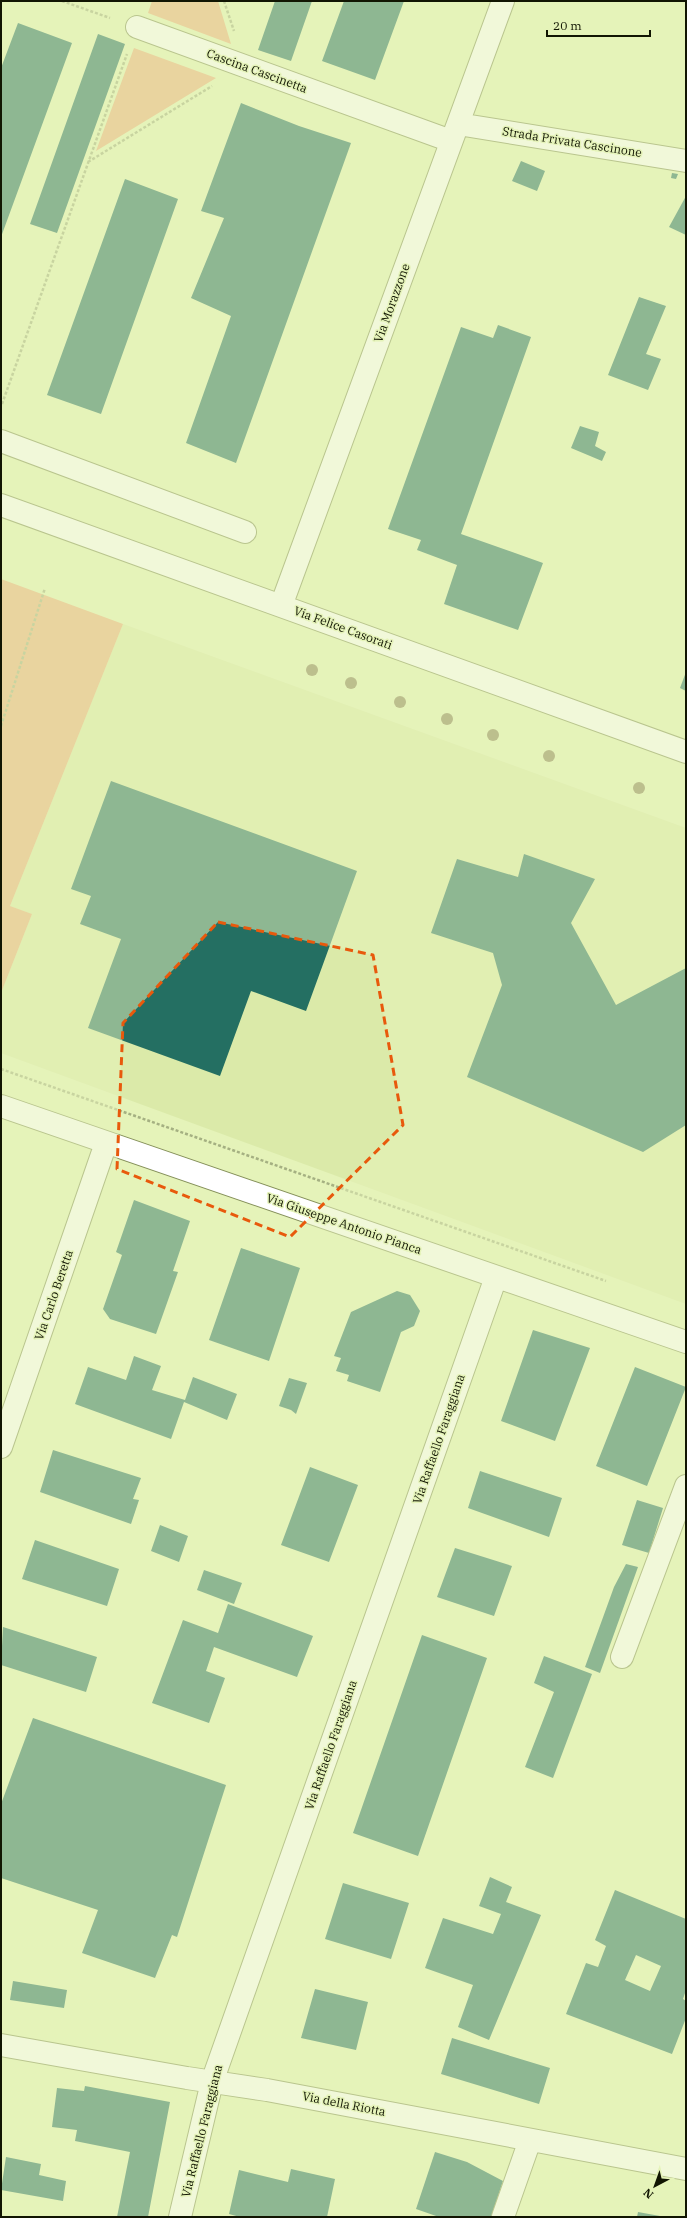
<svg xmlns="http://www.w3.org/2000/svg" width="687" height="2218" viewBox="0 0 687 2218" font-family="'IBM Plex Serif',serif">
<rect width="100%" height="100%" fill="#e5f3b9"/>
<path fill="#dbeaa9" d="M123,624L686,828V1304L1,1053V993L32,914L10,906Z"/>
<path fill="#edaf7f" d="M152,1H218L231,44L148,13Z
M134,48L216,78L96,151Z
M1,579L123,624L10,906L32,914L1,993Z"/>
<path fill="#246f62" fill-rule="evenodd" d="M275,1H312L291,61L258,50Z
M344,1H404L375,80L322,61Z
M18,23L72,43L1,237V68Z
M98,34L125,44L57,233L30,224Z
M241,103L299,126L351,143L236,463L186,443L231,316L191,298L224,218L201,211Z
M521,161L545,171L537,191L512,181Z
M672,173L678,174L676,179L671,178Z
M125,179L178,199L101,414L47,395Z
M686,196V235L669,227Z
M639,297L666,306L646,354L661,359L648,390L608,375Z
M498,325L531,337L461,534L543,563L518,630L444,604L457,565L417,550L421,540L388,529L461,327L493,338Z
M580,426L599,432L595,446L606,452L602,461L571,448Z
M686,672V691L680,688Z
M111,781L357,871L306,1011L251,991L220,1076L88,1028L121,939L80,924L91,896L71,889Z
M524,854L595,879L571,923L616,1005L686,968V1125L643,1152L467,1077L502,985L493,953L431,933L457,859L518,877Z
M134,1200L190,1221L173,1271L178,1272L156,1334L110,1319L103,1309L122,1255L116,1252Z
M241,1248L300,1268L269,1361L209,1340Z
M397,1291L410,1295L420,1311L414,1326L401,1332L380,1392L347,1381L349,1375L336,1371L341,1358L334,1356L351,1312Z
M533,1330L590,1348L555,1441L501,1421Z
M134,1356L161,1366L152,1390L185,1400L193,1377L237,1394L227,1420L184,1402L171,1439L75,1404L88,1367L126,1380Z
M635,1367L686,1387L647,1486L596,1466Z
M289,1378L307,1383L296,1414L291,1410L279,1406Z
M53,1450L141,1478L133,1499L139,1500L131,1524L40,1492Z
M310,1467L358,1485L329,1562L281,1545Z
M480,1471L562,1498L549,1537L468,1508Z
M637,1500L663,1508L649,1553L622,1545Z
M160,1525L188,1536L179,1562L151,1551Z
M35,1540L119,1569L107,1606L22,1579Z
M455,1548L512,1566L494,1616L437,1597Z
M626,1564L638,1567L600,1673L585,1667L614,1587Z
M204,1570L242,1583L234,1604L197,1590Z
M228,1604L313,1636L297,1677L214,1647L206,1671L225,1678L209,1723L152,1703L183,1620L218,1633Z
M3,1627L97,1657L86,1692L1,1665Z
M422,1635L487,1658L418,1856L353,1833Z
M544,1656L592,1674L553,1778L525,1767L554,1692L534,1683Z
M33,1718L226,1785L177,1937L172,1935L155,1978L82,1953L98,1910L1,1878V1804Z
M490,1877L512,1887L506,1902L541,1915L489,2040L458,2027L473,1985L425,1968L443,1918L493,1934L501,1914L479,1906Z
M343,1883L409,1903L391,1959L325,1939Z
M615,1890L686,1919V1990L683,1999L686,2001V2018L672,2054L566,2014L586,1963L598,1967L606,1946L595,1940ZM636,1955L661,1966L650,1991L625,1980Z
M13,1981L67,1990L64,2008L10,2000Z
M315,1989L368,2002L356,2050L301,2038Z
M452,2038L550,2068L539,2104L441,2074Z
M85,2086L170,2102L148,2217H117L130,2152L75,2141L77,2130L52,2127L57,2088L84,2091Z
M435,2152L467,2162L503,2181L491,2217H439L416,2209Z
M6,2157L41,2164L39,2175L66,2181L63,2201L1,2190Z
M291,2169L335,2179L327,2217H240L229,2214L239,2170L288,2182Z
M638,2212L660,2216V2217H637Z"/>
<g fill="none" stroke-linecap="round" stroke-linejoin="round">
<defs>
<path id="minor" d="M137,27L451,141
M458,124L686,161
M1,441L245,532
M1,505L686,752
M281,606L503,1
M1,1106L686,1342
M1,1447L106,1143
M622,1657L686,1486
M1,2045L187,2078L267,2090L686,2169
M180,2217L212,2082L496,1277
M503,2217L530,2140"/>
</defs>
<use href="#minor" stroke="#848f59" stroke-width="24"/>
<path stroke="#a5b082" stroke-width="2.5" stroke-dasharray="3 2" stroke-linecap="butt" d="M62,1L110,18
M224,1L234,31
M88,162L212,86
M2,404L127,54
M1,726L45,588
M1,1069L606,1281"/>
<use href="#minor" stroke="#fff" stroke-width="22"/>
</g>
<g fill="#8b8158">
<circle cx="312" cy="670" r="6"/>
<circle cx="351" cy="683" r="6"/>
<circle cx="400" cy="702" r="6"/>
<circle cx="447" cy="719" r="6"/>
<circle cx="493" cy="735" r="6"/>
<circle cx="549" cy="756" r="6"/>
<circle cx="639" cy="788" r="6"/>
</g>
<path d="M0 0H687V2218H0ZM218,922L373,955L403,1125L290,1237L117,1169L123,1023Z" fill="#e5f3b9" fill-opacity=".55" fill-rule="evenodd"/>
<path fill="none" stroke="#e8590c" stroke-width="3" stroke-dasharray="8 5" stroke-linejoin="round" d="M218,922L373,955L403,1125L290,1237L117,1169L123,1023Z"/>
<g text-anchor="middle" stroke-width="3" stroke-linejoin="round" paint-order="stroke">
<g font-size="12" fill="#111502" stroke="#e5f3b9">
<text transform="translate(257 71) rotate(20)" y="4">Cascina Cascinetta</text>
<text transform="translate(572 142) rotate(9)" y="4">Strada Privata Cascinone</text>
<text transform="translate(392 303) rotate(-70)" y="4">Via Morazzone</text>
<text transform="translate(343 628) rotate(20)" y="4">Via Felice Casorati</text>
<text transform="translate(344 1224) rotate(19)" y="4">Via Giuseppe Antonio Pianca</text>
<text transform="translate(54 1295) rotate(-71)" y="4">Via Carlo Beretta</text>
<text transform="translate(439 1439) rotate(-71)" y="4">Via Raffaello Faraggiana</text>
<text transform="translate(331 1745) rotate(-71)" y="4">Via Raffaello Faraggiana</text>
<text transform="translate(344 2104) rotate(11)" y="4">Via della Riotta</text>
<text transform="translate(202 2131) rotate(-76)" y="4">Via Raffaello Faraggiana</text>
</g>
</g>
<rect width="687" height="2218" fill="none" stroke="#111502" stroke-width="4"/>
<g transform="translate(655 2186) rotate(221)" stroke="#e5f3b9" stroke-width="3" paint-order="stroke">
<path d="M0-3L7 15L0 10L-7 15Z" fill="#111502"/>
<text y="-6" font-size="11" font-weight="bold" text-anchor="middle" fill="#111502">N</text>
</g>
<path d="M547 30v6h103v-6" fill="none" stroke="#111502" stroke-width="2"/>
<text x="553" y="30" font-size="12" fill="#111502" stroke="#e5f3b9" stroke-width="3" paint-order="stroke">20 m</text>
</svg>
